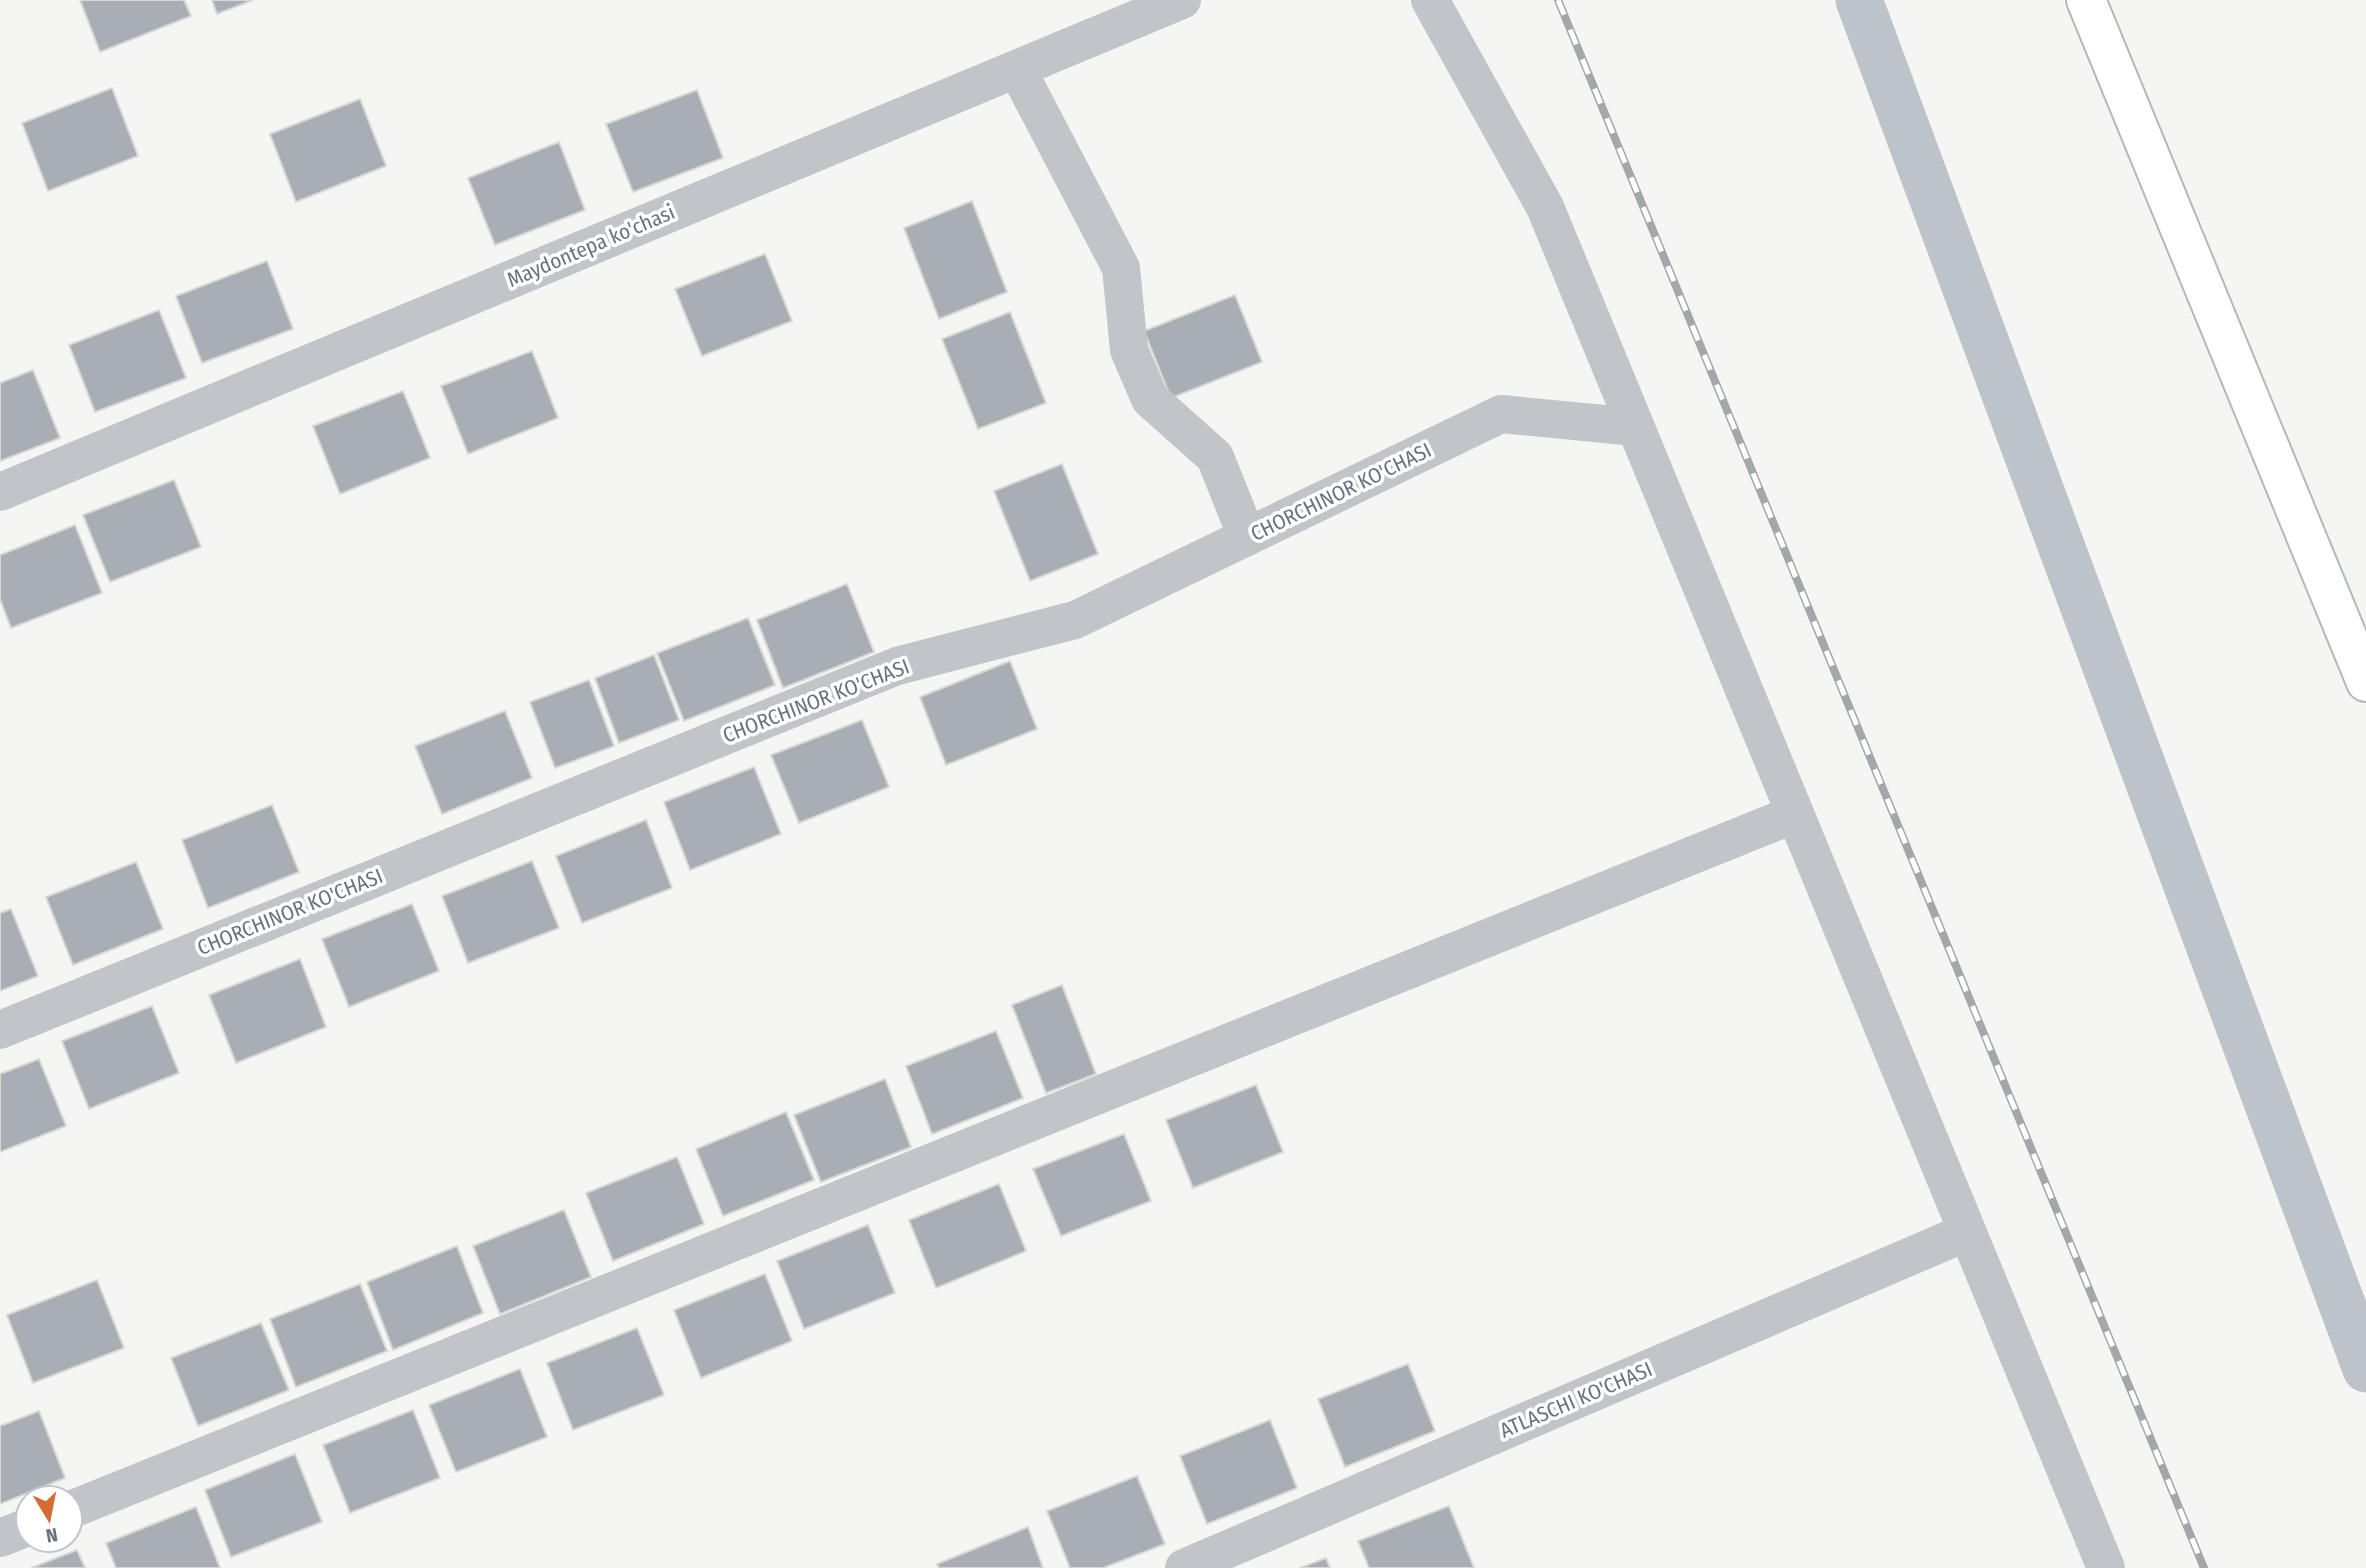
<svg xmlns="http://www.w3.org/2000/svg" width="2366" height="1568" viewBox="0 0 2366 1568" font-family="'Fira Sans Condensed',sans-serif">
<rect width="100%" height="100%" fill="#f5f6f3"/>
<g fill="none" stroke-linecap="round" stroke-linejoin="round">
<path stroke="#bcc3c9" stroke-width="47" d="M1859,0L2366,1369"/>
</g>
<path fill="#a8aeb4" stroke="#d7d7d5" stroke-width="2" d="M80,0H184L191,16L100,52Z
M212,0H253L217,14Z
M112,88L138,156L48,191L22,123Z
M697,90L723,158L633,192L606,124Z
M360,99L386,166L296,202L270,134Z
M559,142L585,210L495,245L468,178Z
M972,201L1007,292L939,319L904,228Z
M765,254L792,321L702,356L675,289Z
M267,261L293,329L202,363L176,296Z
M1235,295L1262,362L1171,398L1144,331Z
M159,310L186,378L95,412L69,345Z
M1010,312L1046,403L978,429L942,339Z
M532,351L558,418L468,454L441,386Z
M33,370L60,438L0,461V383Z
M403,391L430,458L340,494L313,426Z
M1062,464L1098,554L1030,581L994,491Z
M174,480L201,547L110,582L83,515Z
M75,525L102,593L11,628L0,599V555Z
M847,584L874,652L783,688L757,620Z
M748,618L775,685L684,721L657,653Z
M654,655L679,720L619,743L595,678Z
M1010,661L1037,729L946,765L920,697Z
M589,680L614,746L555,768L530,702Z
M505,711L532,778L442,814L415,746Z
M862,720L889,787L799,823L771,755Z
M754,767L781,834L690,870L664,802Z
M272,805L299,872L208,908L182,840Z
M646,820L672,888L582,923L556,856Z
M532,861L559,928L468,963L442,896Z
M136,862L163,929L73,965L46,897Z
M412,904L439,971L349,1007L322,939Z
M11,909L38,976L0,991V913Z
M300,959L326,1027L236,1063L209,995Z
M1062,985L1096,1074L1046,1093L1012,1005Z
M152,1006L179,1073L89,1109L62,1041Z
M996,1031L1023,1098L932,1134L906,1066Z
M39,1059L66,1126L0,1152V1074Z
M885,1079L911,1147L821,1182L794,1115Z
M1256,1085L1283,1152L1193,1188L1166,1120Z
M786,1112L814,1180L723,1216L696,1149Z
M1124,1134L1151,1201L1061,1236L1033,1169Z
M677,1157L704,1224L613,1261L586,1193Z
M999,1184L1026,1251L936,1288L909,1220Z
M564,1210L591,1277L500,1314L473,1246Z
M868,1225L895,1293L804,1329L777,1261Z
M457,1246L483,1313L393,1350L367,1282Z
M765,1274L792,1341L701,1378L674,1310Z
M97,1280L124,1348L33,1383L7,1315Z
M360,1284L387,1351L296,1387L270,1319Z
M261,1323L289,1390L198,1426L171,1358Z
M637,1328L664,1395L573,1430L547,1363Z
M1408,1364L1435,1431L1345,1467L1318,1399Z
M520,1369L547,1437L456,1472L429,1405Z
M413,1410L440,1478L350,1513L323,1445Z
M39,1411L65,1478L0,1504V1426Z
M1270,1420L1297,1488L1207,1524L1180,1456Z
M295,1454L322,1522L231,1557L205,1490Z
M1137,1476L1165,1544L1103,1568H1070L1047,1511Z
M1449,1506L1474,1568H1369L1358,1541Z
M196,1507L220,1568H116L106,1543Z
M1028,1527L1043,1568H939L937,1564Z
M77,1550L85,1568H31Z
M1326,1558L1330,1568H1300Z"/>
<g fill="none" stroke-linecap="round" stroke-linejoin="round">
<defs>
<path id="secondary" d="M2086,0L2366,682"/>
</defs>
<use href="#secondary" stroke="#b4b8bc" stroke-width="42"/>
<path stroke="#c1c4c8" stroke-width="38" d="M1430,0L1545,207L2106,1568
M1017,69L1121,268L1129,350L1150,399L1215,457L1247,537
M0,492L1182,0
M0,1030L897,666L1075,620L1501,414L1636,427
M70,1510L1795,814
M0,1538L28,1527
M1184,1568L1967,1232"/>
<use href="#secondary" stroke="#fff" stroke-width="38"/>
<defs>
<path id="rail" d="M1558,0L2204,1568"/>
</defs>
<use href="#rail" stroke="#a3a7ac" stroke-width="8"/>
<use href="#rail" stroke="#fff" stroke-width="5" stroke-dasharray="16" stroke-linecap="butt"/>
</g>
<g text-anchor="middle" stroke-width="7" stroke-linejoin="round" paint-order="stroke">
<g font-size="21" fill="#677381" stroke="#fff">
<text transform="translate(591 246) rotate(-23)" y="7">Maydontepa ko'chasi</text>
<text transform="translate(1341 492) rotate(-26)" y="7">CHORCHINOR KO'CHASI</text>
<text transform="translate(816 701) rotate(-21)" y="7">CHORCHINOR KO'CHASI</text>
<text transform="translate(290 912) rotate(-22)" y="7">CHORCHINOR KO'CHASI</text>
<text transform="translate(1576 1400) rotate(-23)" y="7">ATLASCHI KO'CHASI</text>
</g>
</g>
<g transform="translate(49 1519) rotate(170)"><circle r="33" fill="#ffffff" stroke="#c2c7cd" stroke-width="2"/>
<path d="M0-5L12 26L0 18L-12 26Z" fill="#d46d35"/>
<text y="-10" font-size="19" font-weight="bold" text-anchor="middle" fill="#677381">N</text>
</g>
</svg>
